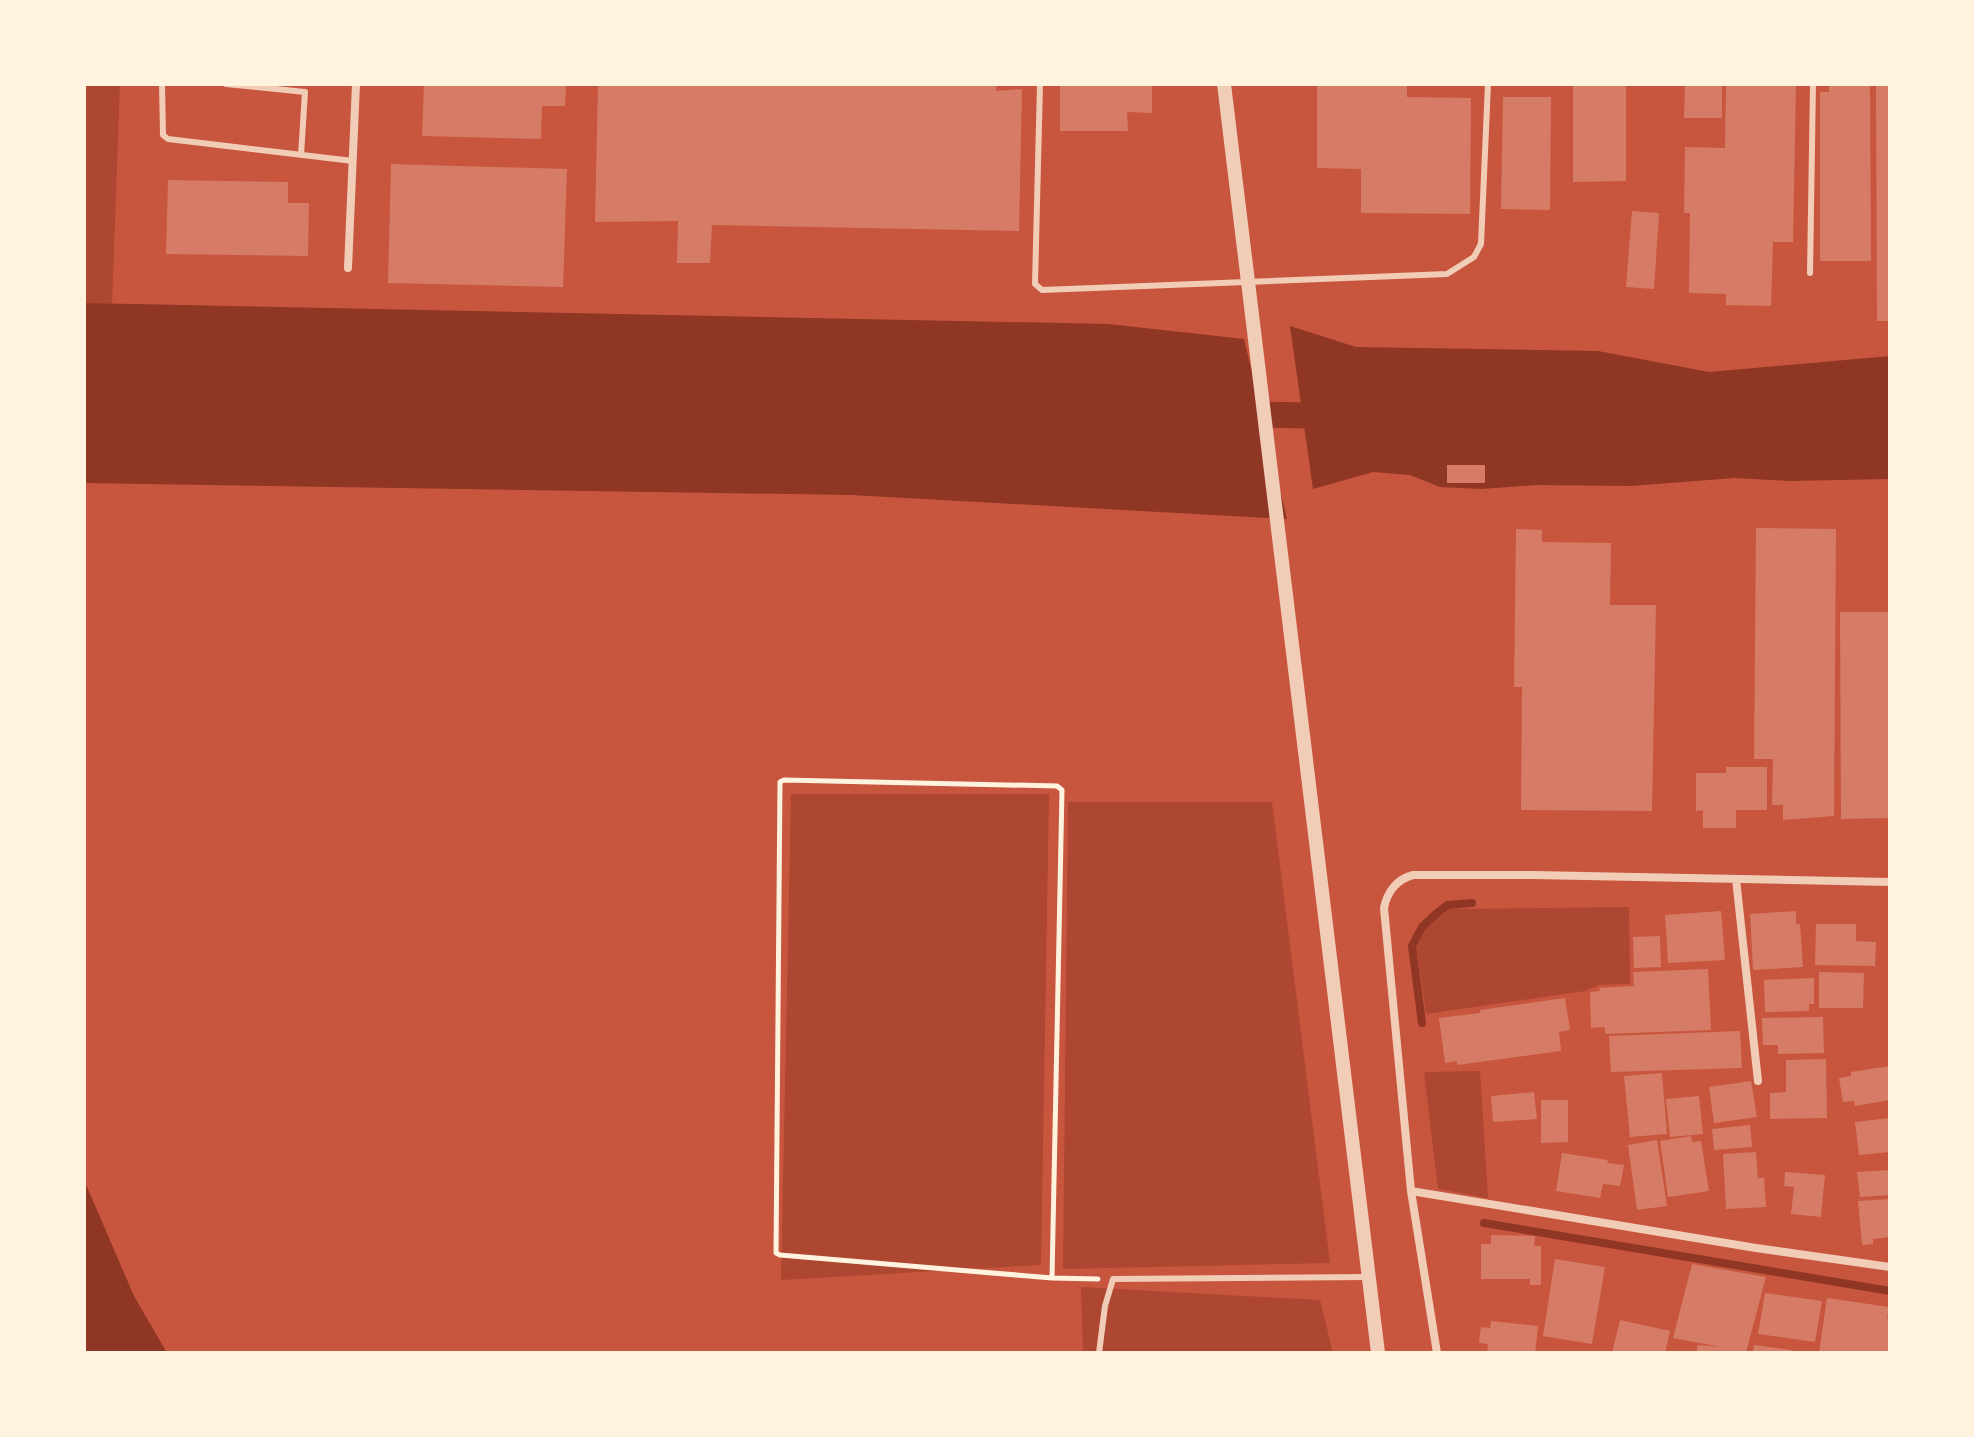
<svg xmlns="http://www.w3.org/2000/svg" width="1974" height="1437" viewBox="0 0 1974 1437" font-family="'PT Sans Narrow',sans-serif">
<rect width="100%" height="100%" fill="#c8553d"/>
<path fill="#ae4732" d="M84,84H120L112,304L84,303Z
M791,794H1049L1041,1265L781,1280Z
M1068,802H1272L1330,1263L1063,1269Z
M1629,907L1630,984L1598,985L1585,991L1426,1014L1416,945L1427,926L1447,909Z
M1480,1071L1488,1198L1438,1189L1424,1072Z
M1081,1287L1320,1300L1333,1353H1083Z"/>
<path fill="#8f3625" d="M84,303L1108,324L1244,339L1287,519L851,495L84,483Z
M1290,326L1356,347L1598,351L1709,372L1890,356V479L1790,481L1735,478L1630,486L1537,485L1481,489L1440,487L1410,475L1373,472L1313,489Z
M84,1180L134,1296L167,1353H84Z"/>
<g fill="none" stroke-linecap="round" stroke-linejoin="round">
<path stroke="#8f3625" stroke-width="8" d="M1422,1023L1412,946L1422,927L1437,913L1447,905L1472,903
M1484,1223L1890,1291"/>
<path stroke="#8f3625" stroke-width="26" d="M1235,414L1336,416"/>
</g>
<path fill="#d67c66" d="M424,84H566L565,106H542L541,139L422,136Z
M598,84H997L996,91L1022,89L1019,231L712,225L710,263H677L678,221L595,222Z
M1060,84H1152V113L1127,112L1128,131H1060Z
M1317,84H1407V97L1471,98L1470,214L1361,213V169L1317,168Z
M1573,84H1626V181L1573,182Z
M1685,84L1722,86V118H1684Z
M1726,84H1796L1793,242H1773L1771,306L1726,305V294L1689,293L1690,213H1684L1685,147L1725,148Z
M1829,84H1870L1871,261H1820V92H1829Z
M1876,84H1890V321H1877Z
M1503,97H1551L1550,210L1501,209Z
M391,164L567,169L563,287L388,283Z
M168,180L288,182V203H309L308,256L166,254Z
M1632,211L1659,213L1654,289L1626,287Z
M1447,465H1485V483H1447Z
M1756,528L1836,529L1834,816L1783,820V805H1772L1773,759H1754Z
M1516,529L1542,530V542L1611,543L1610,605H1656L1652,811L1521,810L1522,687H1514Z
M1840,612H1890V818L1841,819Z
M1726,767H1767V810H1736V828H1703V810L1696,811V773H1726Z
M1721,911L1725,960L1668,963L1665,915Z
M1796,911V924H1800L1803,967L1753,970L1750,914Z
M1816,924H1856V941L1876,942L1875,966L1815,965Z
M1660,936L1661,967L1634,968L1633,937Z
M1708,969L1711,1030L1605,1034V1027L1591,1028L1590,992L1600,991L1599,988L1634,986L1633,972Z
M1819,972L1864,973L1863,1008H1819Z
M1814,978V1004H1809V1011L1765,1012L1764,980Z
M1565,998L1570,1030L1559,1032L1561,1051L1457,1065V1061L1445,1063L1439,1018L1480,1013V1010Z
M1823,1017L1824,1053L1778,1054V1045H1763L1762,1018Z
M1740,1031L1742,1068L1611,1072L1609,1036Z
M1826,1059L1827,1118L1770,1119V1093L1786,1092V1060Z
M1890,1066V1100L1855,1106L1854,1101L1843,1102L1839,1078L1851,1076V1072Z
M1662,1073L1667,1134L1630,1137L1624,1076Z
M1751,1081L1757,1117L1714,1123L1709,1087Z
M1534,1092L1537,1119L1493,1122L1491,1096Z
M1699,1096L1703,1134L1670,1137L1666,1099Z
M1541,1100H1568V1142L1541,1143Z
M1890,1118V1152L1859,1155L1855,1122Z
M1750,1125L1752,1147L1714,1150L1712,1129Z
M1691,1136L1692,1142L1701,1141L1709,1191L1668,1197L1660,1141Z
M1657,1140L1667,1206L1637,1210L1628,1145Z
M1756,1152L1758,1178H1764L1766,1207L1726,1209L1723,1154Z
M1562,1153L1608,1160L1607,1163L1624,1165L1620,1186L1603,1184L1600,1198L1556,1191Z
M1890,1170V1195L1860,1197L1857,1172Z
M1785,1172L1825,1175L1821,1217L1791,1214L1794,1187L1784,1186Z
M1890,1199V1237L1873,1239V1244L1862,1245L1858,1201Z
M1491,1235L1535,1236L1534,1246H1541V1285H1530V1279H1481V1244H1491Z
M1555,1259L1605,1267L1592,1344L1543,1336Z
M1692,1264L1766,1277L1746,1352L1696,1353L1698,1345L1721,1347L1673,1338Z
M1765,1293L1822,1301L1815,1342L1758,1334Z
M1827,1298L1889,1307L1887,1319H1890V1353H1819Z
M1620,1320L1670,1331L1665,1353H1612Z
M1491,1321L1538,1326L1535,1353L1487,1352L1488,1344L1479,1343L1481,1327L1490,1328Z
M1754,1345L1792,1350L1791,1353H1753Z"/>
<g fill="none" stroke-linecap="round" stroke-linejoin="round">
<path stroke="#fff3e0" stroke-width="5" d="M1052,1278L1062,790L1057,786L784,780L780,782L776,1253L780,1255L1052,1278L1098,1279"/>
<path stroke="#f1ccb7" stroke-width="6" d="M162,84L163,135L168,139L353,161
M226,84L305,92L301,155
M1040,84L1035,284L1042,290L1447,274L1474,257L1481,244L1488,84
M1810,273L1813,84
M1099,1353L1105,1306L1113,1279L1368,1277"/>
<path stroke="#f1ccb7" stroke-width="8" d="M348,268L356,84
M1736,879L1758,1081
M1411,1191L1756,1248L1890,1267
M1437,1353L1411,1191L1384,908C1387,892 1397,879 1413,875H1533L1890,882"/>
<path stroke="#f1ccb7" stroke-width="14" d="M1224,84L1378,1353"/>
</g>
<rect width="1974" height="1437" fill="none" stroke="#fff3e0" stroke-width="172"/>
</svg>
